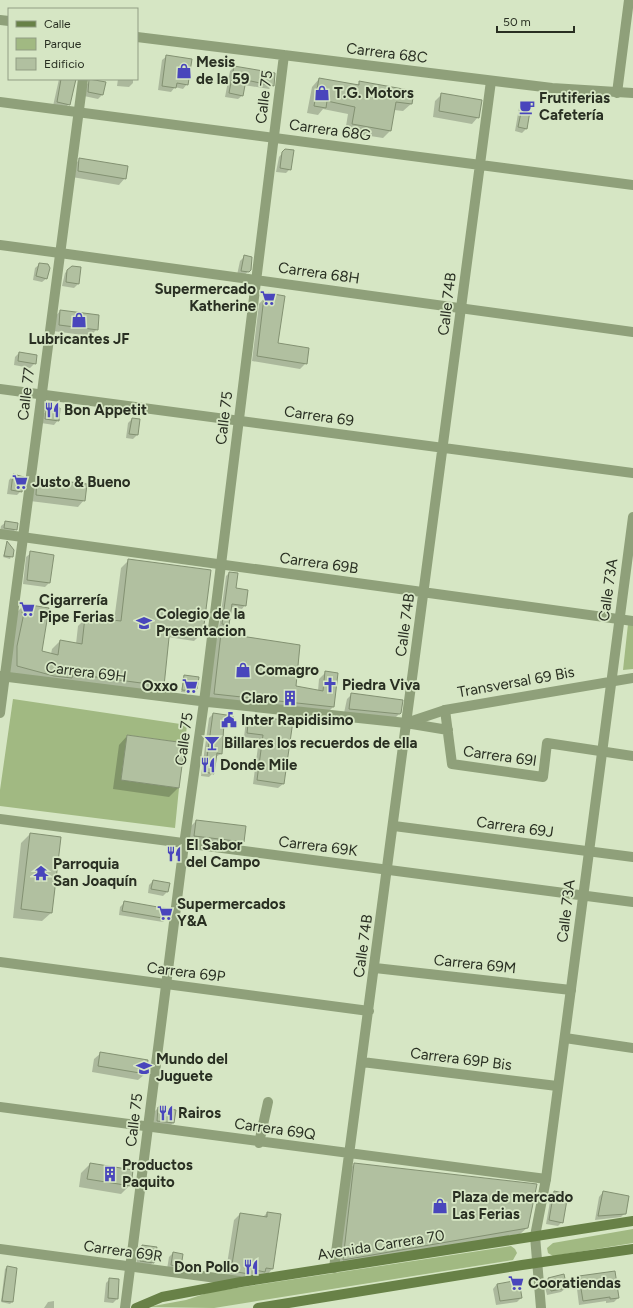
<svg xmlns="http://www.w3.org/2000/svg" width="633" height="1308" viewBox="0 0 633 1308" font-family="Figtree,sans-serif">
<rect width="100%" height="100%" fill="#d6e6c4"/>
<path fill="#a1b982" d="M628,624L633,625V669L623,670Z
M13,699L187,725L185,743L127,735L121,780L179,788L175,828L0,806V790Z
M633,1229V1243L553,1256L548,1253L547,1248L553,1243Z
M511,1246L515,1249L517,1253L513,1260L214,1308L148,1307L186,1300L210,1292Z"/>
<path fill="#0003" d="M167,56L187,84L183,89L175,87L171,92L158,90L162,60Z
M234,67L273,85L269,89L244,85L243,95L238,99L225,97L230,71Z
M59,79H75L69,104L65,108L53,106Z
M118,79H133V83L129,87L117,86Z
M319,79L357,85L360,82L411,104L403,111L394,110L390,131L383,138L345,132L348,114L323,109L318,115L307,113L312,87Z
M91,80L102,95L98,99L84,96L87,84Z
M442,94L478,117L472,124L433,117L435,101Z
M523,104L526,129L522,133L515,131L519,108Z
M285,150L290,169L286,173L276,172L279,157Z
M80,159L125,178L119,185L72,177L73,166Z
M244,257L250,270L243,276L237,275L240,261Z
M40,264L47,278L42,282L33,280L35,268Z
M70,268L78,284L74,288L62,286L65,273Z
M268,294L277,344L306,363L300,369L252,361L259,304Z
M60,311L97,329L90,336L53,331L54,318Z
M19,353L35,363L30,368L14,365L15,357Z
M50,408L58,420L54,425L41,423L42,415Z
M132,419L137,435L133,439L126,438L128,423Z
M14,475L21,491L17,495L7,494L9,480Z
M38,479L84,500L78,507L30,501L31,486Z
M6,522L16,529L12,533L0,532L1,526Z
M7,543L13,550L10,559L3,557Z
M31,553L49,583L45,587L23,584L26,557Z
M129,560L202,633L194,641L168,637L163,686L155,694L9,674L16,613L24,605L40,652L51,654L52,649L60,641L76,644L78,626L86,618L114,621L121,568Z
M229,573L235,589L245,605L242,609L231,607L229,624L225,628L219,627L226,576Z
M221,634L295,687L318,691L319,679L326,672L333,707L327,713L208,700L215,641Z
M184,676L196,688L191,693L181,692Z
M352,694L399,714L394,719L344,713L347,699Z
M213,714L232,717L231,725L227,728H223L221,754L215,757L213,773L209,777L201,776L209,718Z
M250,717L291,722L283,784L278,788L253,784L259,739L244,737L246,721Z
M127,736L183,744L178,788L169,797L113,789L119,745Z
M196,821L243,842L236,848L188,842L190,827Z
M30,834L51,913L42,921L13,918L21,843Z
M153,881L167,892L163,896L148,893L149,885Z
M124,903L167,918L163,922L119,915L120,907Z
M101,1053L145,1074L138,1080L92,1072L94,1059Z
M158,1108L175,1110L173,1123L169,1127L153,1125L154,1112Z
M90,1164L130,1185L121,1194L79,1187L81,1173Z
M355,1164L527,1228L520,1234L337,1265L348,1170Z
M555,1192L562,1222L558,1226L546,1224L551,1196Z
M603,1192L625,1213L621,1217L595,1220L599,1197Z
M267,1213L280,1215L272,1269L266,1276L257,1278L246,1275L242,1280L225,1277L234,1220L240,1214L263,1217Z
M142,1246L153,1262L149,1267L136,1265L138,1250Z
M173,1253L180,1266L176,1270L167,1269L169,1257Z
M7,1267L12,1302L10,1304L1,1302L5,1269Z
M580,1277L618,1298L614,1302L606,1303V1301L579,1305L576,1281Z
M110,1279L117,1299L113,1303L104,1302L106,1283Z
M548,1279L566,1288L561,1292L547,1295L544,1283Z
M497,1284L521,1298L517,1302L496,1305L493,1289Z
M54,1301V1308H44L48,1302Z"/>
<path fill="#b1c0a0" stroke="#839172" d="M166,55L192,59L188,85L177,83L176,88L162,86Z
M234,66L275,73L274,86L246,80L243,96L229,93Z
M319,78L359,85V81L414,91L412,104L396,102L391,131L352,124L355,107L327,101L326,108L314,106Z
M61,79H76L70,105L57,102Z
M89,79L106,82L103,95L88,92Z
M441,93L482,100L479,118L439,111Z
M523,103L531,105L527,129L518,127Z
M285,149L294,150L291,170L280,168L282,152Z
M79,158L128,166L126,179L78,171Z
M244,255L252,257L251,270L249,272L241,271Z
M39,263L48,264L50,268L47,279L36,276Z
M72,266L81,267L79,284L66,282L67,270Z
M268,293L285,296L278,343L309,348L307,364L257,356L264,297Z
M60,310L99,315L98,330L59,325Z
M19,352L37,355L36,364L18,361Z
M50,406L60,408L59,421L45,419L46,410Z
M132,418L140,419L138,435L129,434Z
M13,474L24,477L22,492L11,490Z
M37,478L87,484L85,501L36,495Z
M5,521L18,523L17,530L4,528Z
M7,541L14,550L13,557L4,556Z
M30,551L54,555L50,583L27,580Z
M128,559L211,570L203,633L170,628L164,686L73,674L72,678L54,676L17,666V646L24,613H22L24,604L49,608L42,651L58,655L60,640L82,644L85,617L121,621Z
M229,572L238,573L236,588L248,590L246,606L232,604L229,625L222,624Z
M221,633L300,645L296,686L323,691L325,671L338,673L334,707L214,694Z
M184,675L199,677L197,689L194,691L182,690Z
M351,693L403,700L401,713L400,714L349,709Z
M213,713L233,716L232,725L224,723L222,754L217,753L214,774L205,772Z
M249,716L293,721L284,784L257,780L263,735L247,733Z
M127,735L185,743L179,788L121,780Z
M196,820L246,826L244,842L194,836Z
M30,833L61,837L52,913L21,909Z
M153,880L170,883L168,892L151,889Z
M124,901L169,909L168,919L122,911Z
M100,1052L148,1060L146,1074L98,1066Z
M158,1107L176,1110L174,1123L157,1121Z
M90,1163L133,1170L131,1186L87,1179Z
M354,1163L537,1184L528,1228L343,1260Z
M554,1191L568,1194L563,1223L549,1220Z
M603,1191L629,1196L626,1214L598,1216Z
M267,1212L281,1214L273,1269L266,1268L265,1272L250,1269L249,1274L231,1271L240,1213L267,1217Z
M142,1245L157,1247L154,1263L140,1261Z
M173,1252L183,1254L181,1267L171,1265Z
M7,1266L17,1268L13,1302L2,1301Z
M615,1271L619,1298L610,1299V1297L583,1301L579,1276Z
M564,1274L567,1288L551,1291L548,1278Z
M109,1278L119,1279L118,1299L108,1298Z
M519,1280L522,1298L500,1301L497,1284Z"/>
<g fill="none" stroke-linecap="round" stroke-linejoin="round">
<path stroke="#8fa07a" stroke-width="10" d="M617,93L629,0
M0,102L633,185
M0,245L60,253
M0,389L633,473
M0,534L633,621
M445,710L452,764L543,777L547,743L633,756
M406,723L448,730
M394,826L633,857
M0,962L369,1011
M375,968L571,990
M565,1038L633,1048
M362,1062L557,1086
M0,1107L546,1179
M259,1143L268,1102
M0,1249L239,1281
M334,1268L491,81"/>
<path stroke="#8fa07a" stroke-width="10" d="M0,20L9,21
M137,37L552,88L633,93
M60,253L633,332
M0,676L208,702L406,723L445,710L633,678
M0,713L83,79
M0,819L633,902
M125,1308L183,852L204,702L284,55
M541,1308L535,1236L546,1179L633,517"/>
<path stroke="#688147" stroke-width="10" d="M136,1308L162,1297L241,1282L633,1221
M258,1308L522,1265L633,1249"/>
</g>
<defs>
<symbol id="shop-bare" viewBox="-9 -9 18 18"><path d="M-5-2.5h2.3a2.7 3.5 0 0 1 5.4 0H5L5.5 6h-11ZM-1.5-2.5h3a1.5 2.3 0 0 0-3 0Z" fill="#4946bc" stroke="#d6e6c4" stroke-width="2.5" paint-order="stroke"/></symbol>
<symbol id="cafe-bare" viewBox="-9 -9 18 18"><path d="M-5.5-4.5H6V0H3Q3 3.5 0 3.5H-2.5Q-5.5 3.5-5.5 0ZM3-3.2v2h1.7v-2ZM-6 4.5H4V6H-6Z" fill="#4946bc" stroke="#d6e6c4" stroke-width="2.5" paint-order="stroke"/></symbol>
<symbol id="supermarket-bare" viewBox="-9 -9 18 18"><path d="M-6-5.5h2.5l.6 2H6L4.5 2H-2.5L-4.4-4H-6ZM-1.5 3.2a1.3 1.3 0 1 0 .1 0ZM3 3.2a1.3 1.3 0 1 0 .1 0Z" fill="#4946bc" stroke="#d6e6c4" stroke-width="2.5" paint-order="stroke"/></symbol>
<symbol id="restaurant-bare" viewBox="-9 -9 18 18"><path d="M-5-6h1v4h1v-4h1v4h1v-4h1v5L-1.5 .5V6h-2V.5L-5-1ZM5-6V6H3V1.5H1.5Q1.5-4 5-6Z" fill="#4946bc" stroke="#d6e6c4" stroke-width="2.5" paint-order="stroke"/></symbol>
<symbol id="school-bare" viewBox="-9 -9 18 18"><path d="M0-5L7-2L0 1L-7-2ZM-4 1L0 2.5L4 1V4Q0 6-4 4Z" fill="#4946bc" stroke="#d6e6c4" stroke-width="2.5" paint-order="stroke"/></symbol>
<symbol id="church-bare" viewBox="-9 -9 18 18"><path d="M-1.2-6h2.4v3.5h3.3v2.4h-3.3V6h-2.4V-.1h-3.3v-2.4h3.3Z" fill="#4946bc" stroke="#d6e6c4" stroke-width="2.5" paint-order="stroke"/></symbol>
<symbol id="building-bare" viewBox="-9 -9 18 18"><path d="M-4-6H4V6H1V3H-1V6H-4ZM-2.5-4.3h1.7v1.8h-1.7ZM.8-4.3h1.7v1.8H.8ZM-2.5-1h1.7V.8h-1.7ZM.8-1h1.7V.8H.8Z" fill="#4946bc" stroke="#d6e6c4" stroke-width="2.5" paint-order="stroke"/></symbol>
<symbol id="civic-bare" viewBox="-9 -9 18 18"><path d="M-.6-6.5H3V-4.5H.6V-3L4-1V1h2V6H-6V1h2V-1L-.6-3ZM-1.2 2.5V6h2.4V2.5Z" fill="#4946bc" stroke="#d6e6c4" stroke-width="2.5" paint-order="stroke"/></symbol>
<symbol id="bar-bare" viewBox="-9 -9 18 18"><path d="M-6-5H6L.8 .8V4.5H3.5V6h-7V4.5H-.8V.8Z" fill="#4946bc" stroke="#d6e6c4" stroke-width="2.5" paint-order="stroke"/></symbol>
<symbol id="temple-bare" viewBox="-9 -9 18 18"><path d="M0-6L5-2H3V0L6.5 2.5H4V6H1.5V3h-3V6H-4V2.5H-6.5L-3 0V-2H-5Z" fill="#4946bc" stroke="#d6e6c4" stroke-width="2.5" paint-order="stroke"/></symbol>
</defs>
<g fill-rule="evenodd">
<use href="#shop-bare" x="173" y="60" width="22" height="22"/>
<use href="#shop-bare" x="311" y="82" width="22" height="22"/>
<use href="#cafe-bare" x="516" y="96" width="22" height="22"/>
<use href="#supermarket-bare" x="257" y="287" width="22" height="22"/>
<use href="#shop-bare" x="68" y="309" width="22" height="22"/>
<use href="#restaurant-bare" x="41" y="399" width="22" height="22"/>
<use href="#supermarket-bare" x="9" y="471" width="22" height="22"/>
<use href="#supermarket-bare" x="16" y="598" width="22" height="22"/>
<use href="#school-bare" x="133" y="612" width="22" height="22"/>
<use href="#shop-bare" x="232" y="659" width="22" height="22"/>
<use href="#church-bare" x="319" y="674" width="22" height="22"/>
<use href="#supermarket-bare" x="179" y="675" width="22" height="22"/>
<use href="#building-bare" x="279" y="687" width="22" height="22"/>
<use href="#civic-bare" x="218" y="709" width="22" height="22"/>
<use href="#bar-bare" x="201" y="732" width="22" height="22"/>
<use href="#restaurant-bare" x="197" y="754" width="22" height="22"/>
<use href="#restaurant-bare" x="163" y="843" width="22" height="22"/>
<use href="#temple-bare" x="30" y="862" width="22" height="22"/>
<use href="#supermarket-bare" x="154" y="902" width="22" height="22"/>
<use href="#school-bare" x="133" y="1057" width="22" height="22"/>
<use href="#restaurant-bare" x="155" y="1102" width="22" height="22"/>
<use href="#building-bare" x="99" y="1163" width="22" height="22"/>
<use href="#shop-bare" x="429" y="1195" width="22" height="22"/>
<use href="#restaurant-bare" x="240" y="1256" width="22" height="22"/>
<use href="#supermarket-bare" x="505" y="1272" width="22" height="22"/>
</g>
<g text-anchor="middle" stroke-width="3.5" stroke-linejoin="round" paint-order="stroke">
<g font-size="15" fill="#292f22" stroke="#d6e6c4">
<text transform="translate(387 53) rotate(7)" y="5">Carrera 68C</text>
<text transform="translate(264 97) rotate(-83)" y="5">Calle 75</text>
<text transform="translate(330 130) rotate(8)" y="5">Carrera 68G</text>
<text transform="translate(319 273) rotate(8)" y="5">Carrera 68H</text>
<text transform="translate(447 304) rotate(-83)" y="5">Calle 74B</text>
<text transform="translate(26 394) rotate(-83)" y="5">Calle 77</text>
<text transform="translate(319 416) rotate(8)" y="5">Carrera 69</text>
<text transform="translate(224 418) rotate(-83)" y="5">Calle 75</text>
<text transform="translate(319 563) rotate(8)" y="5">Carrera 69B</text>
<text transform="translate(608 590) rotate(-82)" y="5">Calle 73A</text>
<text transform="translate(405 625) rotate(-82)" y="5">Calle 74B</text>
<text transform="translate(86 672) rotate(7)" y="5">Carrera 69H</text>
<text transform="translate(516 682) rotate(-10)" y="5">Transversal 69 Bis</text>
<text transform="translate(184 739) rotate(-82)" y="5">Calle 75</text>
<text transform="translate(500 756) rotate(8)" y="5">Carrera 69I</text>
<text transform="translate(515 827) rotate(8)" y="5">Carrera 69J</text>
<text transform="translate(318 846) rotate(7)" y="5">Carrera 69K</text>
<text transform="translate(566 911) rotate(-83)" y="5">Calle 73A</text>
<text transform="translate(363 946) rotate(-82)" y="5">Calle 74B</text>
<text transform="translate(475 964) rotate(6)" y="5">Carrera 69M</text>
<text transform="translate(186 972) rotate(7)" y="5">Carrera 69P</text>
<text transform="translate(461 1059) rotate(7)" y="5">Carrera 69P Bis</text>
<text transform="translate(134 1120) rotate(-83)" y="5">Calle 75</text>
<text transform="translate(275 1129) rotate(8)" y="5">Carrera 69Q</text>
<text transform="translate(381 1245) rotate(-9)" y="5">Avenida Carrera 70</text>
<text transform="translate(123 1251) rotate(8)" y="5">Carrera 69R</text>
</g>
<g font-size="15" font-weight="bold" fill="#292f22" stroke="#d6e6c4" text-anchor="start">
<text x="196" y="67">Mesis<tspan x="196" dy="17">de la 59</tspan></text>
<text x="334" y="98">T.G. Motors</text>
<text x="539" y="103">Frutiferias<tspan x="539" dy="17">Cafetería</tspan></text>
<text x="256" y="294" text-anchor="end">Supermercado<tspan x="256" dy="17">Katherine</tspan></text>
<text x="79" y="344" text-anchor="middle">Lubricantes JF</text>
<text x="64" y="415">Bon Appetit</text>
<text x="32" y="487">Justo &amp; Bueno</text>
<text x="39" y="605">Cigarrería<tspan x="39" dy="17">Pipe Ferias</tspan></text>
<text x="156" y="619">Colegio de la<tspan x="156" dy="17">Presentacion</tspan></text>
<text x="255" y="675">Comagro</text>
<text x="342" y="690">Piedra Viva</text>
<text x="178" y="691" text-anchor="end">Oxxo</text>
<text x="278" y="703" text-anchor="end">Claro</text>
<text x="241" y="725">Inter Rapidisimo</text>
<text x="224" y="748">Billares los recuerdos de ella</text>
<text x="220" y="770">Donde Mile</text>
<text x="186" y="850">El Sabor<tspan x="186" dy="17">del Campo</tspan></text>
<text x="53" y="869">Parroquia<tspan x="53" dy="17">San Joaquín</tspan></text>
<text x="177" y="909">Supermercados<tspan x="177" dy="17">Y&amp;A</tspan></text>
<text x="156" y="1064">Mundo del<tspan x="156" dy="17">Juguete</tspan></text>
<text x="178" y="1118">Rairos</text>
<text x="122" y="1170">Productos<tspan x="122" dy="17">Paquito</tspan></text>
<text x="452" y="1202">Plaza de mercado<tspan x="452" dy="17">Las Ferias</tspan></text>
<text x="239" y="1272" text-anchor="end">Don Pollo</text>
<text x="528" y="1288">Cooratiendas</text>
</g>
</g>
<rect x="8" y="8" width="130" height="72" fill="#d6e6c4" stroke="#919d83"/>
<rect x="16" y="21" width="20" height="6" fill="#688147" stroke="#919d83"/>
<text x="44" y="28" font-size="12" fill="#292f22">Calle</text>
<rect x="16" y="38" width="20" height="12" fill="#a1b982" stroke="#919d83"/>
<text x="44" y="48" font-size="12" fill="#292f22">Parque</text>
<rect x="16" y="58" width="20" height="12" fill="#b1c0a0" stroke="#919d83"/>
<text x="44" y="68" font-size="12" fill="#292f22">Edificio</text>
<path d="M497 26v6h77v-6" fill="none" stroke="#292f22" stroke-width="2"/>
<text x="503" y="26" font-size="12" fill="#292f22" stroke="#d6e6c4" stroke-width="3" paint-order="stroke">50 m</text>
</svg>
